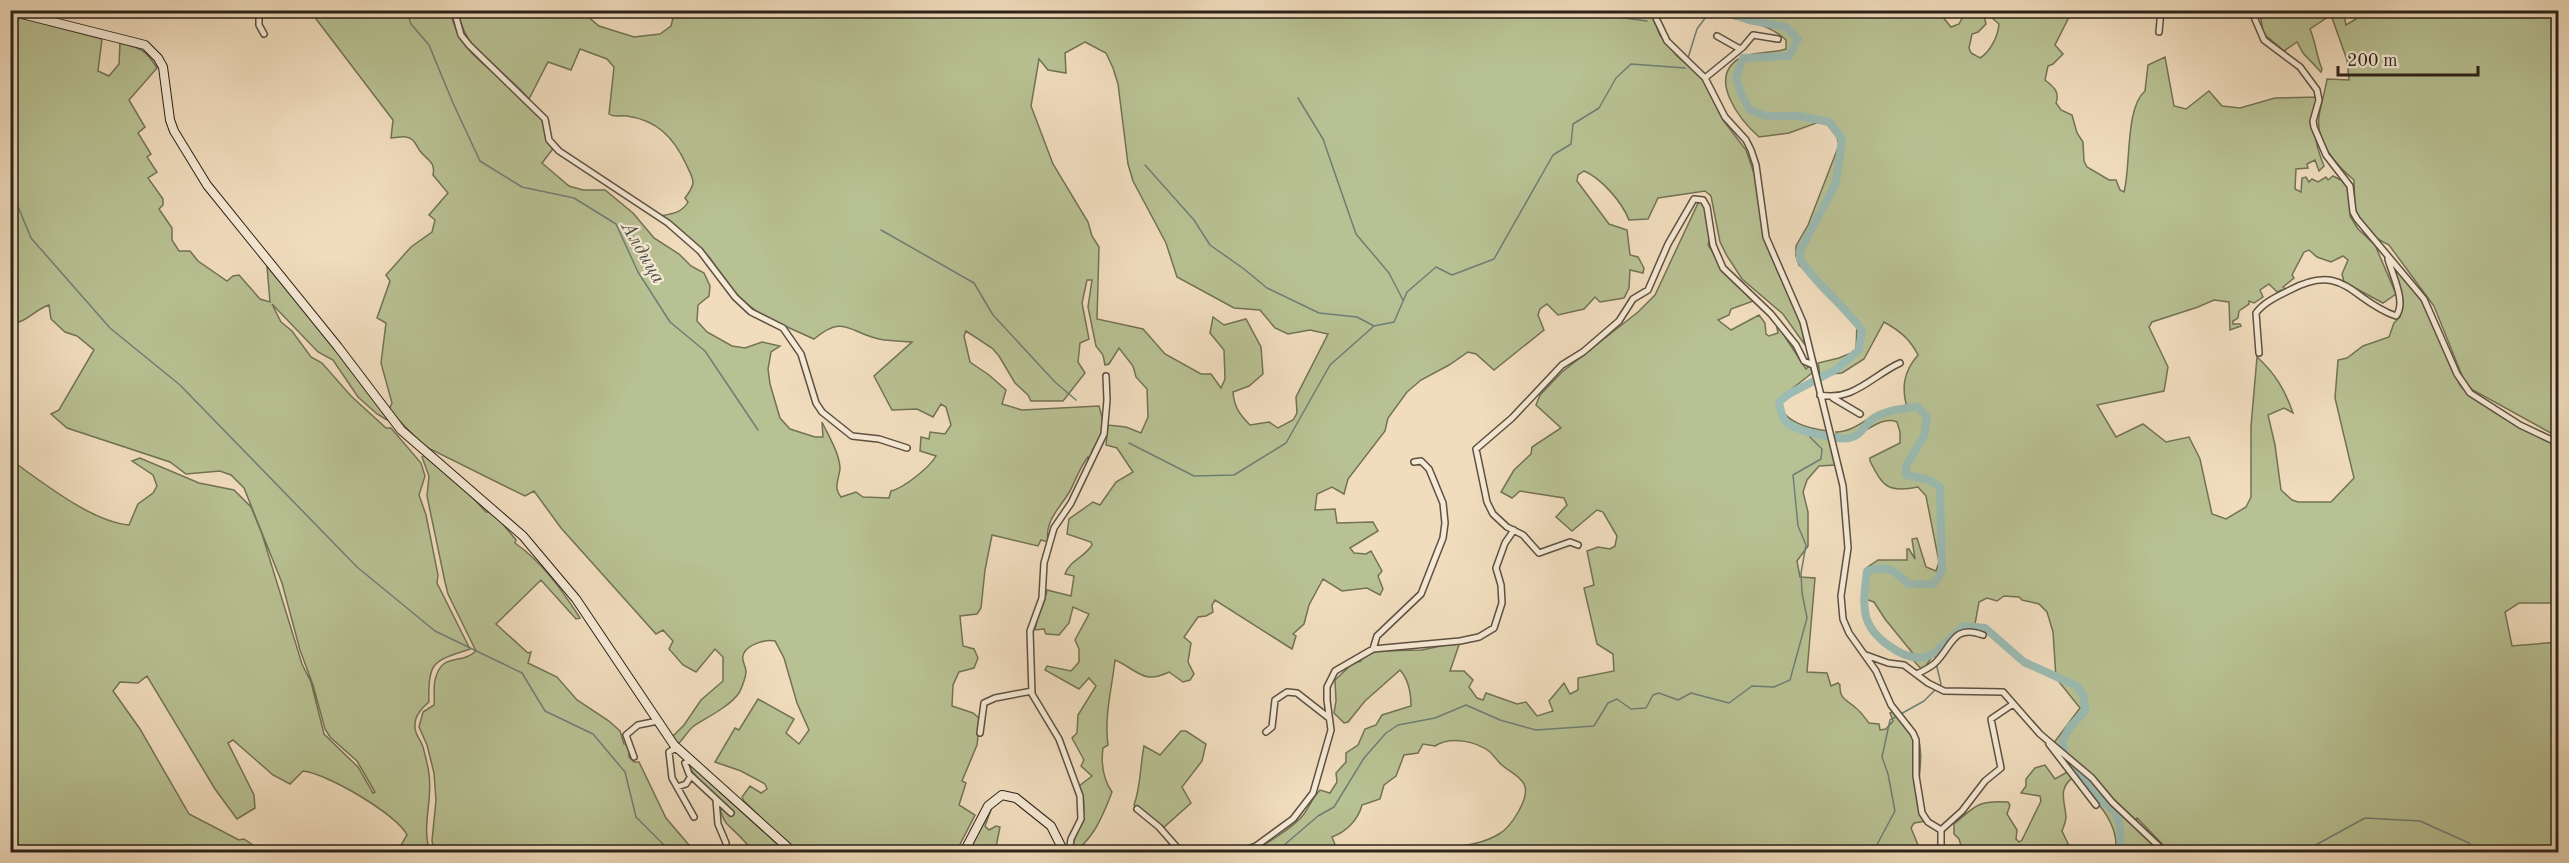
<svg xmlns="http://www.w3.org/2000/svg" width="2569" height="863" viewBox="0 0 2569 863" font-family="'Old Standard TT',serif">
<rect width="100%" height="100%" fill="#f1ddbe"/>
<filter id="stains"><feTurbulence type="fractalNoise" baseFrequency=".00333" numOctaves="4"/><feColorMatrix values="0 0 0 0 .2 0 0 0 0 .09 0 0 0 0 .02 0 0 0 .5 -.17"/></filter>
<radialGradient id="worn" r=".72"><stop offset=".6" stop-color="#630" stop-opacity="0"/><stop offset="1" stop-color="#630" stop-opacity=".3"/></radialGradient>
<path fill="#b8c193" stroke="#727256" stroke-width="1.5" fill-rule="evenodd" d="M675,10L1650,11L1660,35L1677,56L1702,78L1723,120L1746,150L1760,191L1764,236L1799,314L1805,345L1783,314L1742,279L1727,256L1720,242L1711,196L1705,191L1658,198L1648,219L1629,220C1622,202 1601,178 1584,171L1578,175L1577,181L1609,224L1627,230L1630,255L1638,257L1644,268L1643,273L1630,270L1629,288L1624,298L1600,302L1595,297L1584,309L1558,315L1547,304L1540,309L1538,315L1544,330L1494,370L1476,354L1468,352L1449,365L1421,380L1407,392L1388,418L1385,431L1348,479L1344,494L1332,487L1317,494L1315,510L1335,509L1337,523L1373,522L1378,531L1350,548L1354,553L1366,554L1371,551L1382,571L1378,576L1383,589L1380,595L1367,588L1342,591L1323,579L1309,605L1304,624L1293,634L1296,636L1292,649L1215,600L1212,605L1213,612L1206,616L1198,617L1184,637L1191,643L1188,662L1194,674L1190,680L1183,682L1169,672C1143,685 1138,670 1115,660C1112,688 1104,716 1108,745L1103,748C1101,763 1103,779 1112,792C1104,813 1092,844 1071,852C1075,830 1092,812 1079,786L1092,776L1081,766L1084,760L1072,738L1077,733L1078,715L1096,686L1089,678L1079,689L1045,670L1047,666L1071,671L1079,662V649L1075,640L1089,614L1073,607L1069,623L1059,635L1046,634L1044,629L1035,630C1037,615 1045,604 1047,590L1071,596L1074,576L1065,574C1069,561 1085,557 1092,545L1091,542L1067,534L1069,519L1093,502L1100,505L1116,482L1133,472L1117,448L1106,445L1108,425L1126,427L1141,433L1148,417L1147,389L1136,377L1133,366L1119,348L1109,364L1105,365L1103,355L1096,346L1088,307L1092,280H1087L1082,303L1089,339L1080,343L1078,362L1085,373L1063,401H1031L1028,395L1015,383L999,356L992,348L966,331L964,336L970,362L989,375L1006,390L1002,404L1022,410L1099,406L1104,424L1099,443L1093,449L1090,458L1088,457C1080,467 1076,479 1070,491C1060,508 1044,521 1048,542L1041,540L1038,546L992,535L985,570L981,608L977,614L960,616L963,646L974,649L978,658L974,668L959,672L953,685L952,706L973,713L980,719L977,745L962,781L966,783L959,805L975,815L956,852H796L744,801L742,797L750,786L761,793L767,789L765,784L741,771L715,762L735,728L739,730L758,699L794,719L786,733L799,744L809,730L797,703L784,658L775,641C767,639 753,643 746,650C739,658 745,663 746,671C746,676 742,688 739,693C730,706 708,717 695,725C688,730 683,740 676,746L671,738L684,725L701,700L723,681V657L715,649L696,672L683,665L669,649L673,641L663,630L656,634L561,528L534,491L525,496L424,446L389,410L392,403L381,363L386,323L377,318L390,281L386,275L411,247L432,232L435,220L429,215L448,193L433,175C436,162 427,160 420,151C416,145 414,138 406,137C402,136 396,138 391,138L393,120L310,11H451C455,51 495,71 522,97C527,102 535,108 539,114C546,126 544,133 555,146L542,163L569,186L583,190H605L633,213L654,238L679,254L691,266L704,273L710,286L709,296L698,305L697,321L707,332L732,346L745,348L762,342L780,346L771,352L768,369L770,384L780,418L790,429L815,437H823L822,422C828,435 840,454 840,469C839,479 833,487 841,497L856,492L863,497L889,498L891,491C904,488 930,467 936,456L920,451L921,437L929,439L930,432L945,434L951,425L946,407L941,404L933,417L917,409L892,410L874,376L912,342C901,341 889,341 879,339C848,332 844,314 814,339L763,316L739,298L709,257L660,216C671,214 682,213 688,202L685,198C697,182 694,181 686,164C674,138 657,120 627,116C620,115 615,118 609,114L614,67L607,59L580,49L571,70L548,62L529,99C501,65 466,57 458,11H581L599,26L634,37L660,34L671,26ZM1085,42L1106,53L1113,68L1118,84L1128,164L1133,181L1166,243L1177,277L1234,308L1260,310L1275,328L1288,334L1310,330L1328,334L1296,397L1297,413L1293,420L1278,428L1269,422L1250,425C1240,415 1234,407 1233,392L1249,386L1263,374L1261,347L1246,319L1224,325L1213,317L1210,333L1224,350L1225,379L1221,388L1211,374H1201L1165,354L1143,329L1097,319L1099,247L1092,236L1088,222L1053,164L1031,106L1039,59L1048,70L1066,73L1065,53Z
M1917,10L1923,17L1938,11L1951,27L1959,24L1966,11H1983L1986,24L1978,32L1972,34L1969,48L1971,53L1980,58C1991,51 1998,36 1999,24L1992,18V11H2072L2055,45L2063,54L2053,64L2048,66L2045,80C2054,87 2060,92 2056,103L2061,110L2072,115L2077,133L2083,142L2084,161L2087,167L2109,180H2116L2120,190L2124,192C2131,166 2125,108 2145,91L2148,65L2165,57L2174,106L2186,109L2209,91L2222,106L2240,108L2275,98L2320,97C2312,126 2313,139 2324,166L2319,171L2315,160L2307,164L2308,168L2296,169L2295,189L2301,192L2302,178L2306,177L2309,182L2312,179L2318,182L2326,177L2328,180L2333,176L2347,183L2351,189L2350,216L2358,229L2375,245L2396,294L2383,303L2344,282L2342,274L2348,260L2343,256L2331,262L2317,257L2309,250L2304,252L2292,275L2294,278L2283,287L2285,289L2277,292L2269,284L2260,290L2263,297L2254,303L2249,301V304L2239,311L2238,318L2233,321V324H2240L2241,326L2230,330L2229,302L2214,300L2198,307L2152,322L2149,327L2168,367L2164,391L2097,405L2116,437L2143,424L2166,442L2189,437L2200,459L2212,514L2226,519L2246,507L2251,497V426L2257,357C2275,373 2285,390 2293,413L2284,408L2268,415L2275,445L2281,490L2292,500L2298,502H2331L2354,478L2335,398L2338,360L2347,358L2363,346L2389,337L2394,323L2400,317L2403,301L2386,259L2419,291L2460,385L2469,395L2558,444V603H2519L2505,612L2512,646L2558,642V852H2441L2420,850L2415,852H2170L2137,818L2135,821L2159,852H2116C2119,819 2093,799 2074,777C2057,788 2065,801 2066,817C2066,821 2064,826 2062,831L2072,852H2068L2065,848V852H1963L1959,839L1954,834V824C1975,806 1978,800 2008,802L2010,805L2007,814L2017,830L2016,839L2019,842L2022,840L2041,801L2040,796L2021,793L2026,786V779L2035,768L2045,765L2055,779L2069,771L2074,776V770L2053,744L2080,708L2056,678L2053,632L2047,612L2039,604L2022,600L2019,597L2004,596L1997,601L1987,598L1979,602L1975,624C1955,628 1932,654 1923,671L1914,661L1915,656L1885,619L1874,602L1865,599L1862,594L1865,569L1878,560H1907V549H1909L1915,559L1912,539L1917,538L1926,567L1936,571L1939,562L1926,496L1918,487C1888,493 1883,487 1870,461V458L1900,443V432L1897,422C1876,414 1859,443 1839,440L1836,432C1863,432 1878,400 1908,411C1901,389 1903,372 1918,355C1910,339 1900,331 1884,322L1864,359L1842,373L1820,375L1818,363L1839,358L1856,351L1857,323L1836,297L1799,265L1796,256V246L1808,225L1839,145L1834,126L1827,119L1789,133L1759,137C1741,121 1706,78 1740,58C1752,51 1772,54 1786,49V40C1763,18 1723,18 1693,11Z
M2260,11H2343L2346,25L2356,19L2355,11H2558V437L2471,389L2463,378L2434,306L2389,245L2376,238L2364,226L2355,212L2354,180C2337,166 2315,142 2319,116C2321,104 2325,92 2327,79L2349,80L2347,60L2331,15L2310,29C2316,43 2316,55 2322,69L2321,72L2303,53L2297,42L2284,51L2263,33Z
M11,15L102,39L98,71L109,76L119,64L120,43C141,48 146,50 157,68L129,100L145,127L138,133L151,154L147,157L157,172L148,178L163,199V205L159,209L172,228V240L179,251H190L198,261L227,281L233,276L239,275L260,299L270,302L267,266L358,375L388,418L387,420L377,414L358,397L333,360L318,352L272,304L281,322L292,331L311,357L322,363L351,396L386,428H391L421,463L425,476L419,495L426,515L438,575L437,583L470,649C436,661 427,659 429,702C422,708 415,715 415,725C414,734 420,738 423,747C425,755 428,765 429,774C433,801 421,826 430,852H397L407,835C398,815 326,773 303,771L290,784L273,775L233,740L228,743L254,795L255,808L237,819L215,789L147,676L138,683L120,682L113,691L140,729L189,814L239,840L244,839L263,852H11V460C42,482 92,522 129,525L138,504L153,493L157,486L153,475L132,461L140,458L199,483L234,490L251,507L262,534L302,664L311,682L324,734L358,767L373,793L375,792L357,761L330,737L325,729L313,685L300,650L282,583L244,488L231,475L220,471L186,474L170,462L67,428L51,414L59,410L94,350L77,336L65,332L51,319L49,305C36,309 29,320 16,323L13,336L11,337Z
M1699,201H1707L1712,232L1708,245C1723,267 1734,287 1757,302L1753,301L1731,309L1729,315L1718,320L1731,330L1759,315L1765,323L1766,334L1769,336L1778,333L1776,323L1806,369L1810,365L1812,373L1783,396L1779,403C1783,422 1810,429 1828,431L1835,465L1819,466L1807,480L1803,492L1808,512V546L1797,561L1800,577L1815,578L1807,672L1827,673L1831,686L1838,683L1840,685C1839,699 1847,700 1856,708C1861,712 1865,718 1869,723L1879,724L1880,730L1886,729L1893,721L1890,713L1898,710C1904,718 1914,727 1918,737C1927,765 1909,794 1927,821L1914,823L1911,828L1921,852H1432C1454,845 1478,847 1499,834C1511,827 1531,797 1524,784C1519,775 1510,772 1503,766C1498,762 1495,757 1490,752C1476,741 1451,736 1435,746L1423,744L1418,753L1404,755L1396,776L1384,785L1380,799L1362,805C1358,820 1346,832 1332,837L1338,852H1248C1263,847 1294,827 1304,814C1310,806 1312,798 1320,790L1330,793L1337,782L1336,773L1346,762V753L1358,745L1365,729L1376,725L1382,715L1411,706C1411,693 1408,679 1400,670L1365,701L1348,722L1344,723L1334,713L1336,701L1335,680L1352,664L1361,661L1360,658L1377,651L1422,650L1460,642L1450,671H1464L1473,680L1469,687L1477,698L1483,700L1486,693L1517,704L1526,702L1537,716L1553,711L1549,701L1564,683L1570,694L1578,690V678L1614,671L1613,654L1597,644L1584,588L1594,585L1587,551L1598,547L1610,549L1615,546L1617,536L1603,512L1597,510L1572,531L1556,517L1567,505L1564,498L1520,491L1512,498L1501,492L1514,470L1531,454L1532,447L1561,428L1536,405L1540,395L1562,372L1638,312L1655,295Z
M425,455L474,499L486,512H490L502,523L516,540L515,543C542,562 562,590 580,618L576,619L541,580L496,624L528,653L531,652L528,663L557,677L577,700L609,721L620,731L624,744H629V757L634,762H639L666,818L695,852H434L432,841L436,800L434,773L427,745L419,727L423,712L434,705C435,697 433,688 435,680C442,651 460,666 476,651L448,594L445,582L427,496L429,476L422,457Z
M1181,731H1186L1206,744L1202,761L1182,787L1191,803L1163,828L1134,805C1141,786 1140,766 1144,746L1160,755Z
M685,760L786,852H753C746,841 736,833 727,824C721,817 721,809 717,803C707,787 694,777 685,760Z
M992,807L985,826L989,830L996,826L1000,827L996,847L992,846L989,852H964L985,813Z"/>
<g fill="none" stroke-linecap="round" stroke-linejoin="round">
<path stroke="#6e7e75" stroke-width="1.5" d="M406,10L411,24L429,45L453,103L480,161L522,187L574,198L616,224L638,272L670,322L705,351L758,430
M1564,10L1647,21
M1467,13L1502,18L1511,10
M1688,58L1697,29L1711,10
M1298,98L1323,139L1356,234L1389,273L1403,300
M1145,165L1194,220L1210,245L1244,269L1267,288L1319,313L1357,317L1374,326
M10,187L31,238L110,328L180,385L357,567L435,631L522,673L545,711L593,734L625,772L636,817L671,852
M881,230L974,283L993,315L1055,382L1076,400
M1129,443L1194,476L1234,475L1286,443L1330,365L1374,326L1394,322L1407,292L1436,267L1452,275L1494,259L1553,155L1571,144L1573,124L1599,108L1616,78L1631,64L1685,68
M1934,652L1935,658
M1936,663L1941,684L1938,687
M1276,852L1318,816L1334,807L1364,758L1386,733L1398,725L1435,718L1466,705L1500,720L1536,730L1594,726L1608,703L1617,699L1631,709L1646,708L1653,695L1659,693L1678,700L1691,693L1729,703L1752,686L1774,687L1790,680L1807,618L1802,593L1801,573L1806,545L1798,526L1793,475L1821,459L1822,449L1810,437L1808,432
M1873,852L1895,811L1888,774L1882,757L1890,720L1924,701L1935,690
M2289,852L2312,847L2365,818L2420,821L2469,843L2478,852"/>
<path stroke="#9bbbb3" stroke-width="8" d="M1722,10L1749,20L1786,27L1798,39L1789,56L1743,58L1736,78L1742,96L1750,110L1766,116H1800L1829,122L1842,139L1836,183L1800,251V259C1817,286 1843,304 1862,330L1859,350L1835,370L1789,394L1779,402C1781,410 1781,418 1787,423C1796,431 1838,440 1849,438C1860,436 1863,428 1870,421C1881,411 1904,408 1918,407L1927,418L1924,436L1906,466V475L1929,480L1940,487L1942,571L1934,584H1909C1892,569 1889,565 1867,571C1862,610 1860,629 1897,651C1906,656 1917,660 1928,656C1937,653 1955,633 1964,626L1985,628L2024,662L2077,686L2084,697L2085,711L2070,727L2063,740L2064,754L2094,794L2115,812L2120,826L2121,852"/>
<defs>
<path id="street" d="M259,10V25L264,34
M454,10L461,35L469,45L545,119L549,140L559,151L668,223L700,251L735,297L751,312L783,328L801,354L816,403L822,412L852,436L879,439L907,448
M1655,10L1656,18L1667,41L1705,78L1725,117L1746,140L1751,150L1756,165L1766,237L1803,322L1843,486L1848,548L1841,596L1843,619L1849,633L1876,671L1891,705L1913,733L1916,740V776L1922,813L1928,822L1941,830V852
M2251,10L2264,40L2300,67L2317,90L2319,100L2313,121L2314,127L2326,155L2350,186L2353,212L2357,219L2424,299L2457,374L2470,393L2520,425L2558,443
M2159,32L2161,10
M1717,36L1740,49
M1705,78L1743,47L1753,35L1778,39
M2259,353L2256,313C2264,302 2278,296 2290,290C2344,261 2352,301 2396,316C2407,303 2392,274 2388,259
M1820,395C1853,402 1873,375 1900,363
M1833,398L1860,414
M1578,545L1570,542L1539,553L1523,535L1507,527L1493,514L1487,502L1476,449L1512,418L1562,365L1583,352L1619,321L1633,299L1648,290L1668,244L1694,199L1703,200L1707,207L1713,245L1723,268L1771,314L1796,345L1804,361L1813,365
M1373,649L1377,636L1421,594L1443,538L1445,523L1443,503L1429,469L1421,461L1414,462
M1866,655L1888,663L1904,665L1928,683L1944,691L2003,692L2040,734L2092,778L2112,802L2165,852
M1917,674C1923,671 1929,668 1934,664C1952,648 1952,623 1983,635
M1266,732L1272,727L1275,700L1287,692L1297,693L1329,718
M980,733L984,703L995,698L1032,691
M2049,744L2096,805
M678,750L674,749L669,752L672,778L694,817
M634,757L626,735L638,725L658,721
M690,761L685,763L689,774L731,813
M677,787L686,784L691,776
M716,800L718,824L726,843
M1137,809L1159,827L1181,852
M1941,830L1962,811L1985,781L2001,768L1991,719L2013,704
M1069,852L1071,839L1081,819L1080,796L1059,739L1032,694L1030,631L1042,598L1044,563L1054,528L1071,503L1104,434L1107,400L1106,376
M1239,852L1256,846L1293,819L1313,793L1331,730L1327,700V687L1335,671L1373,649L1460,641L1479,637L1494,628L1502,603L1501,585L1496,568L1505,543L1514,530"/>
<path id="secondary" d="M10,11L145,45L158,58L163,67L170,120L174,131L207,185L338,347L401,430L523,536L576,599L674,745L793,852
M964,852L988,806L1002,795L1016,798L1051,826L1064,852"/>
</defs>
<use href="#street" stroke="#5c5142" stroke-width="8"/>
<use href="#secondary" stroke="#2b2219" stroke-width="10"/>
<use href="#street" stroke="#f6e9d5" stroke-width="5"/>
<use href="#secondary" stroke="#f6e9d5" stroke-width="8"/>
</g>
<g text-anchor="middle" stroke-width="4.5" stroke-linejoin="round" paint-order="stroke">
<g font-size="20" font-style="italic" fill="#4d5047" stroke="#f6e9d5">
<text transform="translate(644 252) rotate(60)" y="7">Алдица</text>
</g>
</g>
<rect width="2569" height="863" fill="none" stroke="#f1ddbe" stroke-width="36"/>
<rect x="12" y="12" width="2545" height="839" fill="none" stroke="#2b2219" stroke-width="3"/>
<rect x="18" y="18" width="2533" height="827" fill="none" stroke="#2b2219" stroke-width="1.5"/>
<path d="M2338 66v9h140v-9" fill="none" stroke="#2b2219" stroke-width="3"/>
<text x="2347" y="66" font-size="18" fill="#2b2219" stroke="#f6e9d5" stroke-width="4.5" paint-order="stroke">200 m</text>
<rect width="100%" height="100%" filter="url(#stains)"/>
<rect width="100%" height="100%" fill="url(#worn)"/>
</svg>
